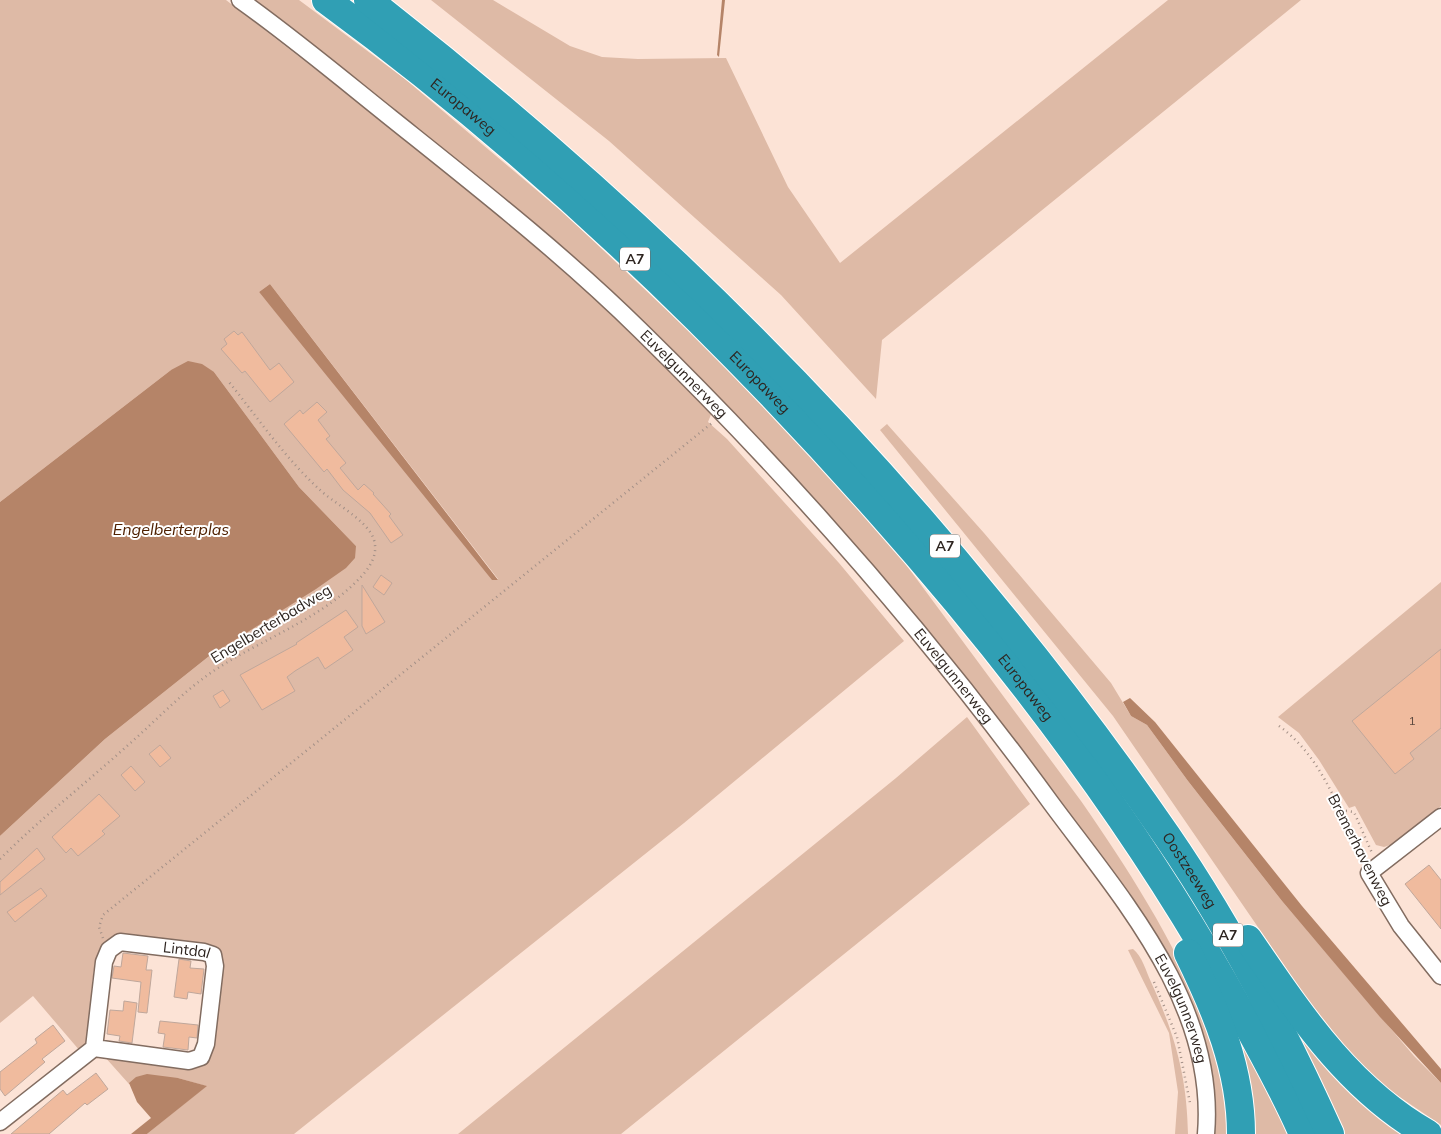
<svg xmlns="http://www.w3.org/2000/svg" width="1441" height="1134" viewBox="0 0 1441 1134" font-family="Mulish,sans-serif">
<rect width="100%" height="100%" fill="#fce3d6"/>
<path fill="#debaa6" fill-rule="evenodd" d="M0,0H226L471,190L593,297L712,412L708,422L727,439L839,563L904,641L684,823L294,1134H147L206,1086L178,1078L129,1084L104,1056L186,1069L194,1067L207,1054L220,951L117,938C110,939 105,941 101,947C89,964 92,1023 87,1046L80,1051L33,996L0,1023V836L105,739L208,657L356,546L299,487L214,372L171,370L0,502ZM270,284L498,579V580L259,292Z
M249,0H299L405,79L566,215L711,352L768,409L890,543L1081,801C1136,880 1204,986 1224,1081C1227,1098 1228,1117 1230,1134H1213L1206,1052L1187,995L1076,824L1022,750L946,655L702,382Z
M431,0H493L570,46L602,57L638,59L726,58L788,187L840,263L1168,0H1301L882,340L876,399L781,295L609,141Z
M887,424L984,533L1111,683L1131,716L1147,725L1188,781L1282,901L1414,1056L1441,1083V1125L1379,1083L1313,1014L1286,968L1113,716L880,430Z
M1441,582V806L1393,844L1384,847L1376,845L1355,806L1349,808L1319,760L1299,733L1278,717Z
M967,717L1030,804L621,1134H458L896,778Z
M1133,949C1142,956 1146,971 1151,982C1175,1035 1187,1076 1188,1134H1175L1178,1092L1169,1033L1128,950Z
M1205,964L1294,1134H1246Z
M1263,972L1418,1134H1342Z"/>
<path fill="#b58468" d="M722,0H725L719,57L717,55Z
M270,284L498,580H492L259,292Z
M188,361L202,364L214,372L299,487L356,546L355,558L346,568L316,589L208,657L105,739L0,836V502L171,370Z
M1130,698L1155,722L1302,906L1441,1069V1083L1380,1017L1282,901L1188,781L1147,725L1131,716L1123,702Z
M147,1074L178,1078L207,1086L147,1134H131L151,1118L137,1102L129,1083L136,1077Z"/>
<path fill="#f0bb9e" stroke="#bfa79b" d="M234,331L238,335L242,332L270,370L279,363L294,382L270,402L245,371L242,373L221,349L227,344L224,339Z
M317,402L327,412L318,420L330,436L326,439L346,463L340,468L358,490L364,484L374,493L373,494L391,514L389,516L403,535L391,543L370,513L343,490L327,469L324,472L284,424L300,410L303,414Z
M381,575L392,583L384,595L373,587Z
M362,585L385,622L366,634L362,626Z
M346,610L358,627L344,637L353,650L325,669L318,657L295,671L287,677L295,691L262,710L240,675L297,644L296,643Z
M1441,649V728L1410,753L1414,759L1395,774L1352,721Z
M223,690L230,701L220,708L213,696Z
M160,745L171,758L160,767L149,754Z
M131,766L145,782L135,791L121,775Z
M99,794L120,816L102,831L105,834L78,856L71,848L66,853L52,837Z
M37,848L45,859L0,895V882Z
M1429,865L1441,880V929L1405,884Z
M41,888L47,896L15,922L7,912Z
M123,953L148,956L146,970H152L147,1013L138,1012L141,982L112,978L114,966L121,967Z
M179,959L191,961L190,968L204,969L201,994L188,992L187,999L174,997Z
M124,1001L137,1003L132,1043L119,1041L120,1036L107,1034L110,1010L123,1011Z
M160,1021L198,1025L197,1038L189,1037L188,1050L163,1047L165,1034L158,1033Z
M53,1025L65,1041L42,1059L45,1062L5,1096L0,1089V1072L37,1043L35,1039Z
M96,1073L108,1089L87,1105L85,1103L49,1134H11L63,1090L67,1095Z"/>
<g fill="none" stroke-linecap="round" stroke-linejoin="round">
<defs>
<g id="minor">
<path id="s1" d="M240,0C292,37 341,78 391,118C476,186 563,254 641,331C790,477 928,634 1051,803C1122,899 1217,1005 1206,1134"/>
<path d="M1441,817L1369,873L1401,926L1441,976"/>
<path id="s2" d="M0,1122L94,1048L104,962L109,950L120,942L204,952L213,955L215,966L206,1044L201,1057L189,1061L94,1048"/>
</g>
<g id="motorway">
<path id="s3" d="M326,0C528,148 711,322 877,509C1015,664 1141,830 1241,1013C1262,1052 1285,1092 1303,1134"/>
<path id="s4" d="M368,0C597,178 807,377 990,602C1052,677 1112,756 1167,836C1231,929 1284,1032 1330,1134"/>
<path d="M1248,939C1299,1013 1347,1088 1428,1134"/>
<path d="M1188,953C1216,1010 1241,1069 1241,1134"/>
</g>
</defs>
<use href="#minor" stroke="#826c60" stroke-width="19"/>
<use href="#motorway" stroke="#fff" stroke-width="30"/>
<path stroke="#a39087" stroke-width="2.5" stroke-dasharray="1 4" stroke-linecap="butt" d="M1279,726C1324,758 1340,814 1363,861
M1341,810L1354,812L1372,853
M0,859C40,819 85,784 127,746C157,720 184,690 218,668C263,639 317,620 356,582C367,571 379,557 374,540C368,520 333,503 319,489C285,458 258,418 229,382
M103,938L99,927L103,915L712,423
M1154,982L1177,1037L1190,1103"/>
<use href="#minor" stroke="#fff" stroke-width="16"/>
<use href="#motorway" stroke="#309fb4" stroke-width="28"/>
</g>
<g text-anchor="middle" stroke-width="4" stroke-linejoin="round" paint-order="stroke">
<g font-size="12" fill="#5e4a40">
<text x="1412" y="725">1</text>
</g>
<g fill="#fff" stroke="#6d6663" stroke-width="1">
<rect x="620" y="247.5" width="30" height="23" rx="4"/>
<rect x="930" y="534.5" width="30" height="23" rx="4"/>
<rect x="1213" y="923.5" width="30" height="23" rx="4"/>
</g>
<g font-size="14" font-weight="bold" fill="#2e2520">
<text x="635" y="264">A7</text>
<text x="945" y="551">A7</text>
<text x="1228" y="940">A7</text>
</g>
<g font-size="15" fill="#2e2520" stroke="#fff">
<text dy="5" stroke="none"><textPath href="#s3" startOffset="174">Europaweg</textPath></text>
<text dy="5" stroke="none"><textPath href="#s1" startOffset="581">Euvelgunnerweg</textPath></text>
<text dy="5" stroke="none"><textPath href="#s3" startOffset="579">Europaweg</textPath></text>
<text transform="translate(271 624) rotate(-31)" y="5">Engelberterbadweg</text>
<text dy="5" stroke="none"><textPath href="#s1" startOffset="986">Euvelgunnerweg</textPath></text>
<text dy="5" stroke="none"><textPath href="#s3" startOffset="984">Europaweg</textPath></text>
<text transform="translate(1360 850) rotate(63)" y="5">Bremerhavenweg</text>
<text dy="5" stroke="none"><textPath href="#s4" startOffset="1202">Oostzeeweg</textPath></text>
<text dy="5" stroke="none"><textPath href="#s2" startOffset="300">Lintdal</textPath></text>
<text dy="5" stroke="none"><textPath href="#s1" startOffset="1391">Euvelgunnerweg</textPath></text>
</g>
<g font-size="16" font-style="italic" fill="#4f2000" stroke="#fff">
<text x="171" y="535">Engelberterplas</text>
</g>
</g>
</svg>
